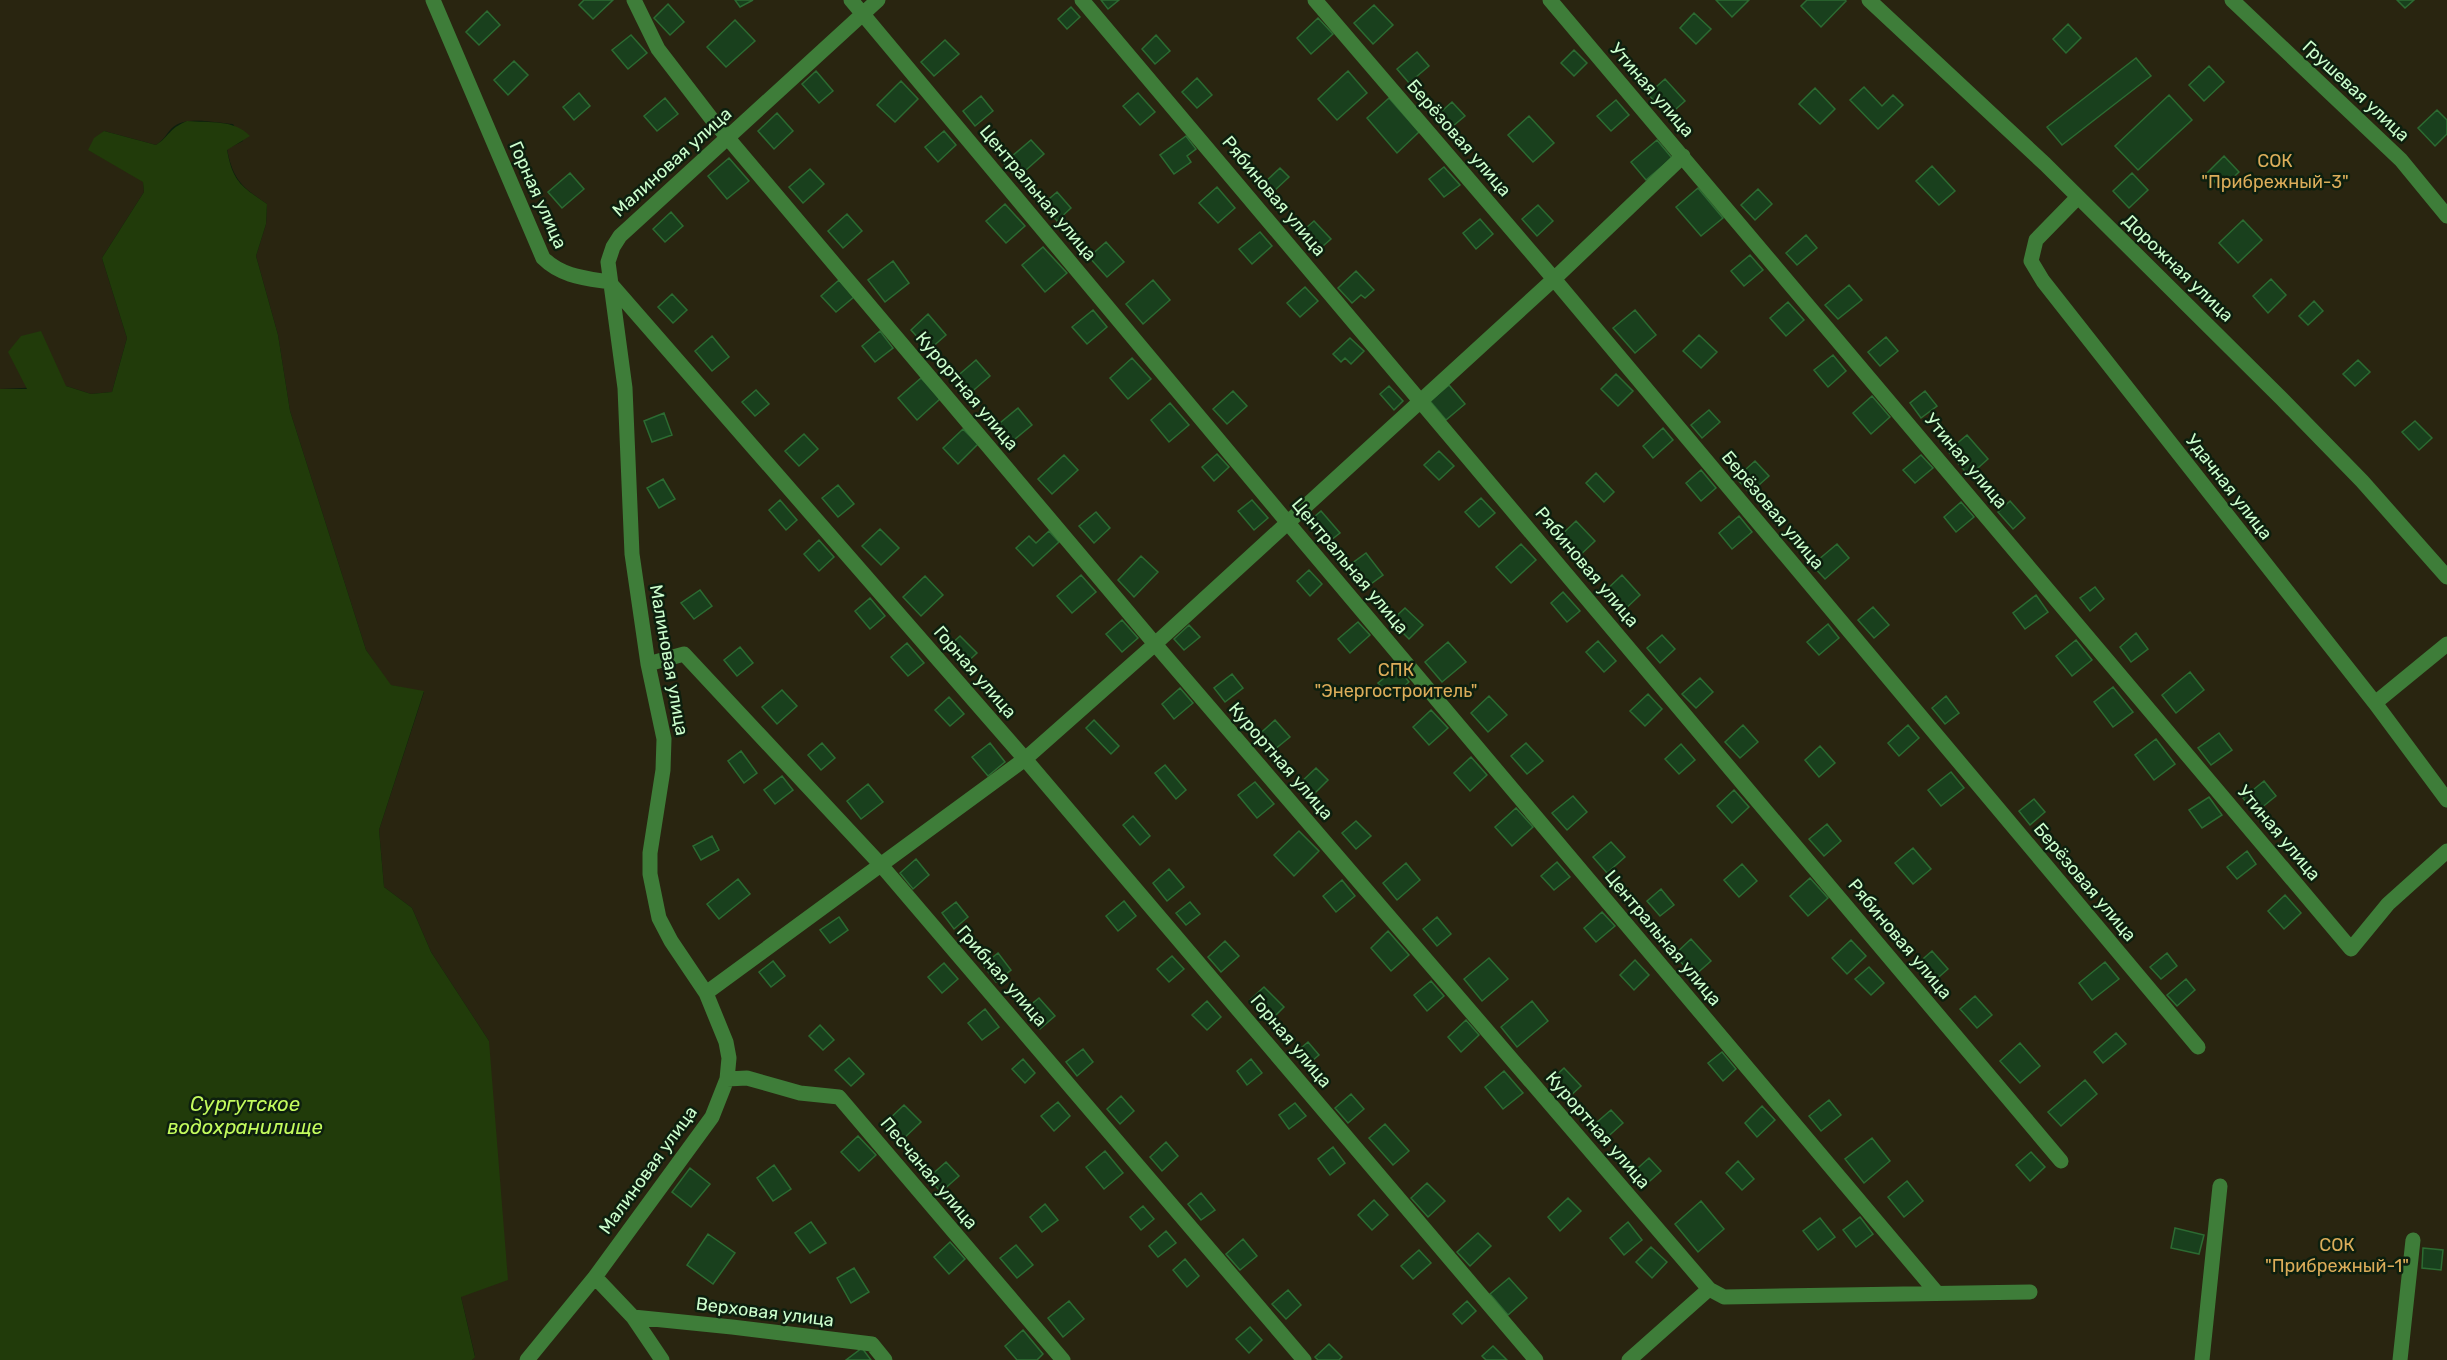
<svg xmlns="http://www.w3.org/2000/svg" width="2447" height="1360" viewBox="0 0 2447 1360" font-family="Rubik,sans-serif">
<rect width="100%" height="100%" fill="#0d1f0e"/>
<path fill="#292510" d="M0,0H2447V1360H472L475,1356L461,1297L489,1041L431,952L412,908L384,887L379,830L424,692L390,685L366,650L290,411L278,335L256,256L266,224L267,204C242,187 233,180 227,149L243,141L233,124C217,123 185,115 172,128C166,134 164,140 156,145L104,131L89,150L143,181L144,192L102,258L127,338L112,392L91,394L66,386L0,389Z"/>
<path fill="#213b0a" d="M187,121C209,123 234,119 250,136L227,150C233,182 241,186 267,204L266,224L256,256L278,335L290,411L366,650L391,685L424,691L379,830L384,887L412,908L431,952L489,1041L508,1280L461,1297L475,1357L472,1360H0V389H27L8,352L21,336L41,331L66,386L91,394L112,392L127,338L102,258L144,192L143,182L88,150L94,138L104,131L156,145C170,136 168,129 187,121Z"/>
<path fill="#19401d" stroke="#2c6b32" stroke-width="1.5" d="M584,0H613L593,19L579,5Z
M735,0H753L740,7Z
M1101,0H1119L1108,9Z
M1716,0H1749L1732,17Z
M1807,0H1845L1846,1L1821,27L1801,6Z
M2397,0H2414L2405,8Z
M668,4L684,22L670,35L654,18Z
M1374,5L1393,25L1373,44L1354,23Z
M1071,7L1080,17L1067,29L1058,19Z
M487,11L500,25L479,45L466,32Z
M1694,13L1711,29L1696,44L1680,28Z
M1318,18L1333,34L1311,54L1297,38Z
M735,20L755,41L726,67L707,47Z
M2068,24L2081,38L2066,53L2053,39Z
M631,35L647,53L628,69L612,50Z
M1156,35L1170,51L1155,64L1142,49Z
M945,40L959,54L934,76L921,62Z
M1574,50L1587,63L1574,76L1561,63Z
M1417,52L1429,66L1409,83L1397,69Z
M2136,58L2151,76L2062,145L2047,127Z
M514,61L528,75L508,95L494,80Z
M2209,66L2224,82L2204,101L2189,85Z
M816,71L833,91L819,103L802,84Z
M1348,71L1367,93L1337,120L1318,99Z
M1197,78L1212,95L1197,108L1182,92Z
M1665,79L1685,101L1668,116L1648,94Z
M901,81L918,99L895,122L877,105Z
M1864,87L1882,106L1893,95L1903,105L1878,129L1850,100Z
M1815,88L1835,109L1820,124L1799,104Z
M579,93L590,106L574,120L563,107Z
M1138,93L1155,112L1140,125L1123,106Z
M2169,95L2192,120L2138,170L2115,146Z
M981,96L993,111L975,126L963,111Z
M665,98L678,114L657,131L644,116Z
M1389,98L1419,132L1397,153L1367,118Z
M1616,100L1629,115L1611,131L1597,116Z
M1452,102L1465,116L1446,132L1434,118Z
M2437,110L2447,120V134L2435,146L2418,128Z
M777,113L793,131L774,149L758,131Z
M1529,116L1554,143L1533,162L1508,135Z
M944,131L956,145L938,162L925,147Z
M1186,136L1196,149L1187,156L1191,162L1174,174L1160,155Z
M1031,140L1044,154L1017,178L1004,163Z
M1657,140L1672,158L1646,180L1631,162Z
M2224,156L2239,172L2221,189L2207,173Z
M729,158L749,181L727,199L708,176Z
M1932,166L1955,191L1939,205L1916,181Z
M1444,167L1460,185L1444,197L1429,179Z
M1280,168L1289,177L1273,192L1264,183Z
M810,169L824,184L803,203L789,187Z
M570,173L584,189L562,208L548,192Z
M2132,173L2148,190L2129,208L2113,191Z
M1217,187L1235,208L1218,223L1199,203Z
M1698,188L1723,218L1701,236L1676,207Z
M1758,189L1772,204L1755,220L1741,205Z
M1057,192L1071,208L1057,221L1043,204Z
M1005,204L1025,226L1006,243L986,221Z
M1538,205L1553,221L1537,236L1522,219Z
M671,212L683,226L665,242L653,229Z
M847,214L862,231L843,248L828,231Z
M1480,219L1493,234L1476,249L1463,233Z
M2243,220L2262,240L2238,263L2219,243Z
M1314,221L1331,239L1315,253L1298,235Z
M1260,232L1272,246L1252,264L1239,249Z
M1806,235L1817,248L1797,265L1786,253Z
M1106,242L1124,262L1107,277L1089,257Z
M1043,247L1067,273L1045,292L1022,265Z
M1750,255L1763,270L1744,286L1731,271Z
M893,261L909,283L885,302L868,280Z
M1356,271L1374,290L1365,298L1361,295L1352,303L1338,288Z
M2271,279L2286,295L2268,313L2253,296Z
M839,280L854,297L836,312L821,296Z
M1153,280L1170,300L1143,324L1126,304Z
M1849,285L1862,300L1838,319L1825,305Z
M1305,287L1318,301L1300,317L1287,303Z
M672,294L687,310L673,323L658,307Z
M2314,301L2323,311L2308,325L2299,316Z
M1788,302L1804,320L1786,336L1770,318Z
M1093,310L1107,327L1087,344L1072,327Z
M1635,310L1656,335L1635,353L1613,328Z
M928,314L946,335L929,350L911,330Z
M880,331L893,348L875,362L862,346Z
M1699,335L1717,352L1701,368L1683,351Z
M712,336L729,357L712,371L695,351Z
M1886,337L1898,351L1880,366L1868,352Z
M1350,338L1364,351L1351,364L1345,358L1341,362L1333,354Z
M1833,355L1846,371L1828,387L1814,370Z
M1132,358L1151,379L1128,399L1110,378Z
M976,360L990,376L968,395L954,379Z
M2358,360L2370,372L2355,386L2343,374Z
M1616,374L1633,391L1618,406L1601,389Z
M921,378L940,399L917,420L898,398Z
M1449,385L1465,404L1446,420L1430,401Z
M1389,386L1403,401L1394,410L1380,394Z
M756,390L769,404L755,416L742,402Z
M1233,391L1247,406L1227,424L1213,409Z
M1925,391L1937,406L1921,418L1910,403Z
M1872,396L1890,417L1871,434L1853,413Z
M1170,403L1189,425L1169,442L1151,420Z
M1018,408L1032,425L1009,444L995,427Z
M1709,410L1720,422L1702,438L1691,425Z
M664,413L672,435L652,442L644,421Z
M2415,421L2432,438L2419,450L2402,432Z
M1663,428L1673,440L1653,458L1643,446Z
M963,429L978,444L958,464L943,448Z
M804,434L818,449L799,466L785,451Z
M1967,435L1988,459L1969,476L1948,451Z
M1439,451L1454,466L1439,480L1424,465Z
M1217,454L1229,467L1214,481L1202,467Z
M1064,455L1078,470L1052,494L1038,479Z
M1921,455L1933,468L1915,483L1903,470Z
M1755,461L1769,476L1750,493L1736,478Z
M1701,470L1716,488L1701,501L1686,483Z
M1596,473L1614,492L1604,502L1586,483Z
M663,479L675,499L659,508L647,488Z
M838,485L854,504L838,517L822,498Z
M1481,498L1495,513L1479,527L1465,512Z
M780,500L797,520L786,530L769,510Z
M1252,500L1268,518L1254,530L1238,511Z
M2010,501L2025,518L2013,529L1998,512Z
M1961,502L1974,517L1956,532L1944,517Z
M1321,511L1340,533L1326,544L1308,522Z
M1096,512L1110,528L1094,543L1079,526Z
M1739,516L1752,532L1732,549L1719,533Z
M1576,521L1595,541L1575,560L1556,540Z
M880,529L899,548L881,565L862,546Z
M1049,531L1059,542L1033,566L1016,548L1029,536L1036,543Z
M819,540L834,557L819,571L804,554Z
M1521,544L1536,560L1511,583L1496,567Z
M1837,544L1849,558L1825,579L1812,565Z
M1366,553L1383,575L1364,589L1347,567Z
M1141,556L1158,572L1134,597L1118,580Z
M1309,570L1322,584L1310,596L1297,581Z
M1081,575L1096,592L1072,613L1057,596Z
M1622,575L1640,595L1620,614L1602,594Z
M925,576L943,595L921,616L903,597Z
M2095,587L2104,599L2090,611L2080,598Z
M700,590L712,606L694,619L681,603Z
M1563,592L1580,611L1567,622L1551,603Z
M2036,595L2048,612L2025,629L2013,613Z
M870,598L885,616L870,629L855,611Z
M1873,607L1889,625L1874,638L1858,620Z
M1405,608L1423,625L1409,639L1391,621Z
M1122,620L1138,638L1122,652L1106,634Z
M1358,622L1370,635L1350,653L1338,639Z
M1828,624L1839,638L1819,655L1807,642Z
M1189,625L1200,637L1184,650L1174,639Z
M2136,633L2148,649L2131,662L2120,647Z
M1662,635L1675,649L1660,663L1647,648Z
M960,636L977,653L965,664L948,647Z
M2076,640L2092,660L2072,676L2056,656Z
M1598,641L1616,661L1604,672L1586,652Z
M1448,642L1466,662L1442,682L1425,662Z
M907,643L924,663L908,676L891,657Z
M740,647L753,663L737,676L724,660Z
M1397,667L1409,682L1391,697L1378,683Z
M2190,672L2204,690L2176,713L2162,695Z
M1232,674L1243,688L1225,702L1214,688Z
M1700,678L1713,692L1696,708L1682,694Z
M2113,687L2133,712L2113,727L2094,702Z
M1180,688L1193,703L1174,719L1162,704Z
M782,690L797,706L777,724L762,707Z
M1648,694L1662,709L1645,726L1630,711Z
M1489,696L1507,715L1488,732L1471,713Z
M1946,696L1959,713L1945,724L1932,708Z
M949,697L964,714L950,726L935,710Z
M1431,710L1448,728L1429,745L1413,727Z
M1094,720L1119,746L1111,754L1086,728Z
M1275,720L1290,737L1269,754L1255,738Z
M1743,725L1758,742L1740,758L1725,742Z
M1908,725L1919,738L1899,756L1888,743Z
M2219,733L2232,750L2211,765L2198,748Z
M2156,739L2175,764L2154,780L2135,755Z
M822,743L835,758L821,770L808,755Z
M990,743L1005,762L988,776L972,757Z
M1526,743L1543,761L1527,774L1511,756Z
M1681,744L1695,760L1679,774L1665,759Z
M1820,746L1835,763L1819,777L1805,760Z
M741,751L757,773L744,783L728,761Z
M1471,757L1487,775L1470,791L1454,773Z
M1165,765L1186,790L1176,799L1155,773Z
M1316,768L1328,780L1310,798L1298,785Z
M1951,772L1964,788L1941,806L1928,790Z
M782,776L793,790L775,804L764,790Z
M2264,781L2276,796L2255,813L2243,798Z
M1255,782L1274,804L1257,818L1238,795Z
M868,784L883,802L861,819L847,801Z
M1734,790L1749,807L1732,823L1717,806Z
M1573,796L1587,812L1567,830L1552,813Z
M2209,797L2222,815L2202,828L2189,810Z
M2034,799L2045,812L2030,825L2019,811Z
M1516,808L1533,827L1512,846L1495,827Z
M1133,816L1150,836L1140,845L1123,825Z
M1356,821L1371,836L1356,849L1342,833Z
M1827,824L1841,841L1824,856L1809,839Z
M1299,831L1319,851L1294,876L1274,855Z
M712,836L719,850L701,860L693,846Z
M1611,842L1625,857L1607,873L1593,857Z
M1913,848L1931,869L1913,884L1895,863Z
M2247,851L2256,864L2237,879L2227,867Z
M916,859L929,875L913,889L900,873Z
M1557,862L1570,877L1554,890L1541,876Z
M1406,863L1420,880L1397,900L1383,883Z
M1742,864L1757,881L1739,897L1724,880Z
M1169,869L1184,887L1167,901L1153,883Z
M1810,878L1828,898L1808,916L1790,896Z
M738,879L750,894L719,919L707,904Z
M1342,880L1355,896L1336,912L1323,896Z
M1661,889L1674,905L1660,916L1647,901Z
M2285,895L2301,913L2284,929L2268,911Z
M1124,901L1136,916L1118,931L1106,916Z
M956,902L968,917L954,929L942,913Z
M1190,902L1200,914L1186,925L1176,913Z
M1602,912L1615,926L1596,942L1584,928Z
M839,917L848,930L830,943L820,930Z
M1437,917L1451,934L1437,946L1423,929Z
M1388,931L1409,955L1391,971L1371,948Z
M1691,939L1711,961L1694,976L1674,955Z
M1851,940L1866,956L1847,974L1832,958Z
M1225,941L1239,956L1221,972L1208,957Z
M1932,951L1948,969L1932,983L1916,965Z
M998,953L1011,970L996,982L983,965Z
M2167,953L2177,966L2161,979L2150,967Z
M1172,956L1184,969L1169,982L1157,969Z
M1489,958L1508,979L1482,1001L1464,979Z
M1635,960L1649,975L1634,990L1620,975Z
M773,961L785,976L771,987L759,972Z
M2105,962L2119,979L2092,1000L2079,983Z
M944,963L958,979L942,993L928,977Z
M1869,967L1884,983L1871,995L1855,979Z
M2186,979L2195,990L2177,1006L2167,995Z
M1431,981L1444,996L1427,1011L1414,995Z
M1264,987L1284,1007L1270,1021L1250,1000Z
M1975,996L1992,1015L1977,1028L1960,1009Z
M1039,998L1055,1016L1040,1029L1024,1010Z
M1207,1001L1221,1017L1207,1030L1192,1015Z
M1532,1001L1548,1021L1517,1047L1501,1027Z
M985,1009L999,1027L982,1040L968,1023Z
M1466,1020L1479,1035L1461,1052L1448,1037Z
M820,1025L834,1040L823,1050L809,1036Z
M2116,1033L2126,1044L2103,1063L2094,1052Z
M1308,1042L1319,1055L1306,1066L1295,1053Z
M2020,1043L2040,1066L2020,1083L2000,1061Z
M1083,1049L1093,1062L1077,1076L1066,1062Z
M1722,1052L1736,1069L1723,1081L1708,1063Z
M849,1058L864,1074L851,1086L835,1070Z
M1023,1059L1035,1073L1025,1083L1012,1069Z
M1251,1059L1262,1073L1247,1085L1237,1071Z
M1564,1068L1581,1086L1567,1099L1550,1081Z
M1504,1071L1523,1093L1503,1109L1485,1087Z
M2085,1080L2097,1094L2061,1126L2048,1112Z
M1351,1094L1364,1109L1348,1123L1335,1108Z
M1121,1096L1134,1111L1120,1124L1107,1109Z
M1829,1100L1841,1115L1821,1131L1809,1116Z
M1058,1102L1070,1116L1054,1131L1041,1116Z
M1295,1103L1306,1116L1289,1129L1279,1115Z
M904,1105L921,1122L901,1141L884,1124Z
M1762,1106L1775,1120L1757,1137L1745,1123Z
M1611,1110L1623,1123L1602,1142L1589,1129Z
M1385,1124L1409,1151L1393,1165L1369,1138Z
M858,1136L876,1155L859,1171L841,1152Z
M1872,1138L1890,1161L1864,1183L1845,1159Z
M1166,1142L1178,1156L1162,1171L1150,1157Z
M1333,1147L1345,1163L1330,1175L1318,1159Z
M1105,1151L1123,1173L1104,1189L1086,1167Z
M2031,1152L2045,1167L2030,1181L2016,1165Z
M1649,1158L1661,1171L1641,1189L1629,1176Z
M1738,1161L1754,1179L1742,1190L1726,1173Z
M946,1162L959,1176L941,1192L928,1178Z
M774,1165L791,1189L773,1201L757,1178Z
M690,1168L710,1184L691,1207L672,1192Z
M1907,1181L1923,1201L1904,1217L1888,1197Z
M1427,1183L1445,1201L1428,1217L1411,1198Z
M1201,1193L1215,1210L1201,1220L1188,1204Z
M1568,1198L1581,1211L1560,1231L1548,1217Z
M1374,1200L1388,1215L1372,1230L1358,1215Z
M1701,1201L1724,1229L1698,1252L1675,1224Z
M1045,1204L1058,1220L1042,1232L1030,1217Z
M1143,1206L1154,1219L1141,1230L1130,1217Z
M1860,1217L1873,1234L1856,1247L1843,1230Z
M1820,1218L1835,1237L1818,1250L1803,1231Z
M811,1222L826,1243L810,1253L795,1233Z
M1628,1222L1642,1240L1624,1255L1610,1238Z
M2175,1228L2204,1235L2199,1254L2171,1248Z
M1166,1231L1176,1243L1158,1257L1149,1246Z
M1478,1233L1491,1246L1470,1266L1457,1252Z
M708,1234L735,1253L713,1284L687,1265Z
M1243,1239L1257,1256L1240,1270L1226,1254Z
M950,1242L965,1259L949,1274L934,1257Z
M1016,1245L1033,1265L1017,1278L1000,1258Z
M1651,1247L1667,1262L1652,1278L1636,1262Z
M2423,1248L2443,1250L2441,1270L2422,1268Z
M1419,1250L1431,1263L1413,1279L1401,1266Z
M1185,1259L1199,1276L1187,1287L1173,1270Z
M854,1268L869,1292L851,1303L837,1278Z
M1509,1278L1527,1298L1508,1315L1490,1294Z
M1288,1290L1301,1305L1286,1319L1272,1304Z
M1069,1301L1084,1319L1063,1337L1048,1318Z
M1467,1301L1476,1311L1462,1324L1453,1314Z
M1250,1327L1262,1340L1249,1353L1236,1339Z
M1023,1330L1043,1354L1037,1360H1017L1005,1346Z
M1329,1344L1342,1357L1339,1360H1318L1315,1357Z
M1493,1346L1507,1360H1486L1482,1356Z
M862,1348L871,1360H846Z"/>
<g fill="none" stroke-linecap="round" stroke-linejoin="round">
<path stroke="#3e7d39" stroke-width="15" d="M433,0L543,258C561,276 584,278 609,282L1025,759L1536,1360
M634,0L658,49L711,118L1155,644L1709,1289L1724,1297L2030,1292
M851,0L1288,523L1937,1293
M1082,0L2061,1161
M1315,0L1554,279L2198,1047
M1550,0L2351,949L2388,904L2447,851
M1869,0L2045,164L2282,399L2362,481L2447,577
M2232,0L2401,160L2447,216
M2077,198L2036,240L2031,261L2043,281L2375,703L2447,800
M648,664L684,654L881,865L1304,1360
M2375,703L2447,644
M706,993L1025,759L1155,644L1554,279L1683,156
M727,1079L747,1078L800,1093L839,1097L1063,1360
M595,1277L633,1317L662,1360
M633,1317L732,1327L872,1344L885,1360
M527,1360L595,1277L712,1117L727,1079L729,1058L726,1042L706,993L671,941L659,918L650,874V853L663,770L664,739L648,664L632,554L625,388L608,262L613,247L620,236L878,0
M1629,1360L1709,1289
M2202,1360L2220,1186
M2400,1360L2413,1240"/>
</g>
<g text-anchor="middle" stroke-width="5" stroke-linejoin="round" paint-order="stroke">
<g font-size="18" fill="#ccfecd" stroke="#0d1f0e">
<text transform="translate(1652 90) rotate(49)" y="6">Утиная улица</text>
<text transform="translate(2356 91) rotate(43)" y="6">Грушевая улица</text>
<text transform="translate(1459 138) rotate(49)" y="6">Берёзовая улица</text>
<text transform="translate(672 162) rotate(-42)" y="6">Малиновая улица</text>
<text transform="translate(1038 193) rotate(50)" y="6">Центральная улица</text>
<text transform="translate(538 195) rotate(66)" y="6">Горная улица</text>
<text transform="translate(1274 196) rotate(50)" y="6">Рябиновая улица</text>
<text transform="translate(2178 268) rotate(44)" y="6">Дорожная улица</text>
<text transform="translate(967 391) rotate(50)" y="6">Курортная улица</text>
<text transform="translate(1966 461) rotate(50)" y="6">Утиная улица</text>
<text transform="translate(2229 487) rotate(52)" y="6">Удачная улица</text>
<text transform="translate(1773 510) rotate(50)" y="6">Берёзовая улица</text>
<text transform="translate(1350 566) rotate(50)" y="6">Центральная улица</text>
<text transform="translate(1587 567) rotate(50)" y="6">Рябиновая улица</text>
<text transform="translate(669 660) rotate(80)" y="6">Малиновая улица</text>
<text transform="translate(975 672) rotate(49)" y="6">Горная улица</text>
<text transform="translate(1281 761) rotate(49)" y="6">Курортная улица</text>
<text transform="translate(2279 833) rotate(50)" y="6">Утиная улица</text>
<text transform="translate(2085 882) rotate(50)" y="6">Берёзовая улица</text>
<text transform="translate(1663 938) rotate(50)" y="6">Центральная улица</text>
<text transform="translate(1900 939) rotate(50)" y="6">Рябиновая улица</text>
<text transform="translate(1002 976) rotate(49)" y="6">Грибная улица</text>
<text transform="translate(1291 1041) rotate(50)" y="6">Горная улица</text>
<text transform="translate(1598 1130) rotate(49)" y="6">Курортная улица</text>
<text transform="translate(648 1170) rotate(-54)" y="6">Малиновая улица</text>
<text transform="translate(929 1173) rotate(50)" y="6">Песчаная улица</text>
<text transform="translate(765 1312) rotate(7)" y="6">Верховая улица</text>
</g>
<g font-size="18" fill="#dcad5a" stroke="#0d1f0e">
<text x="2275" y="167">СОК<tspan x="2275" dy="21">"Прибрежный-3"</tspan></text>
<text x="1396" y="676">СПК<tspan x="1396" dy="21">"Энергостроитель"</tspan></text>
<text x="2337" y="1251">СОК<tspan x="2337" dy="21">"Прибрежный-1"</tspan></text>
</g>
<g font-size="20" font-style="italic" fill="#c3fb5d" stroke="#0d1f0e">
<text x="245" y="1111">Сургутское<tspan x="245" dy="23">водохранилище</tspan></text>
</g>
</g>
</svg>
